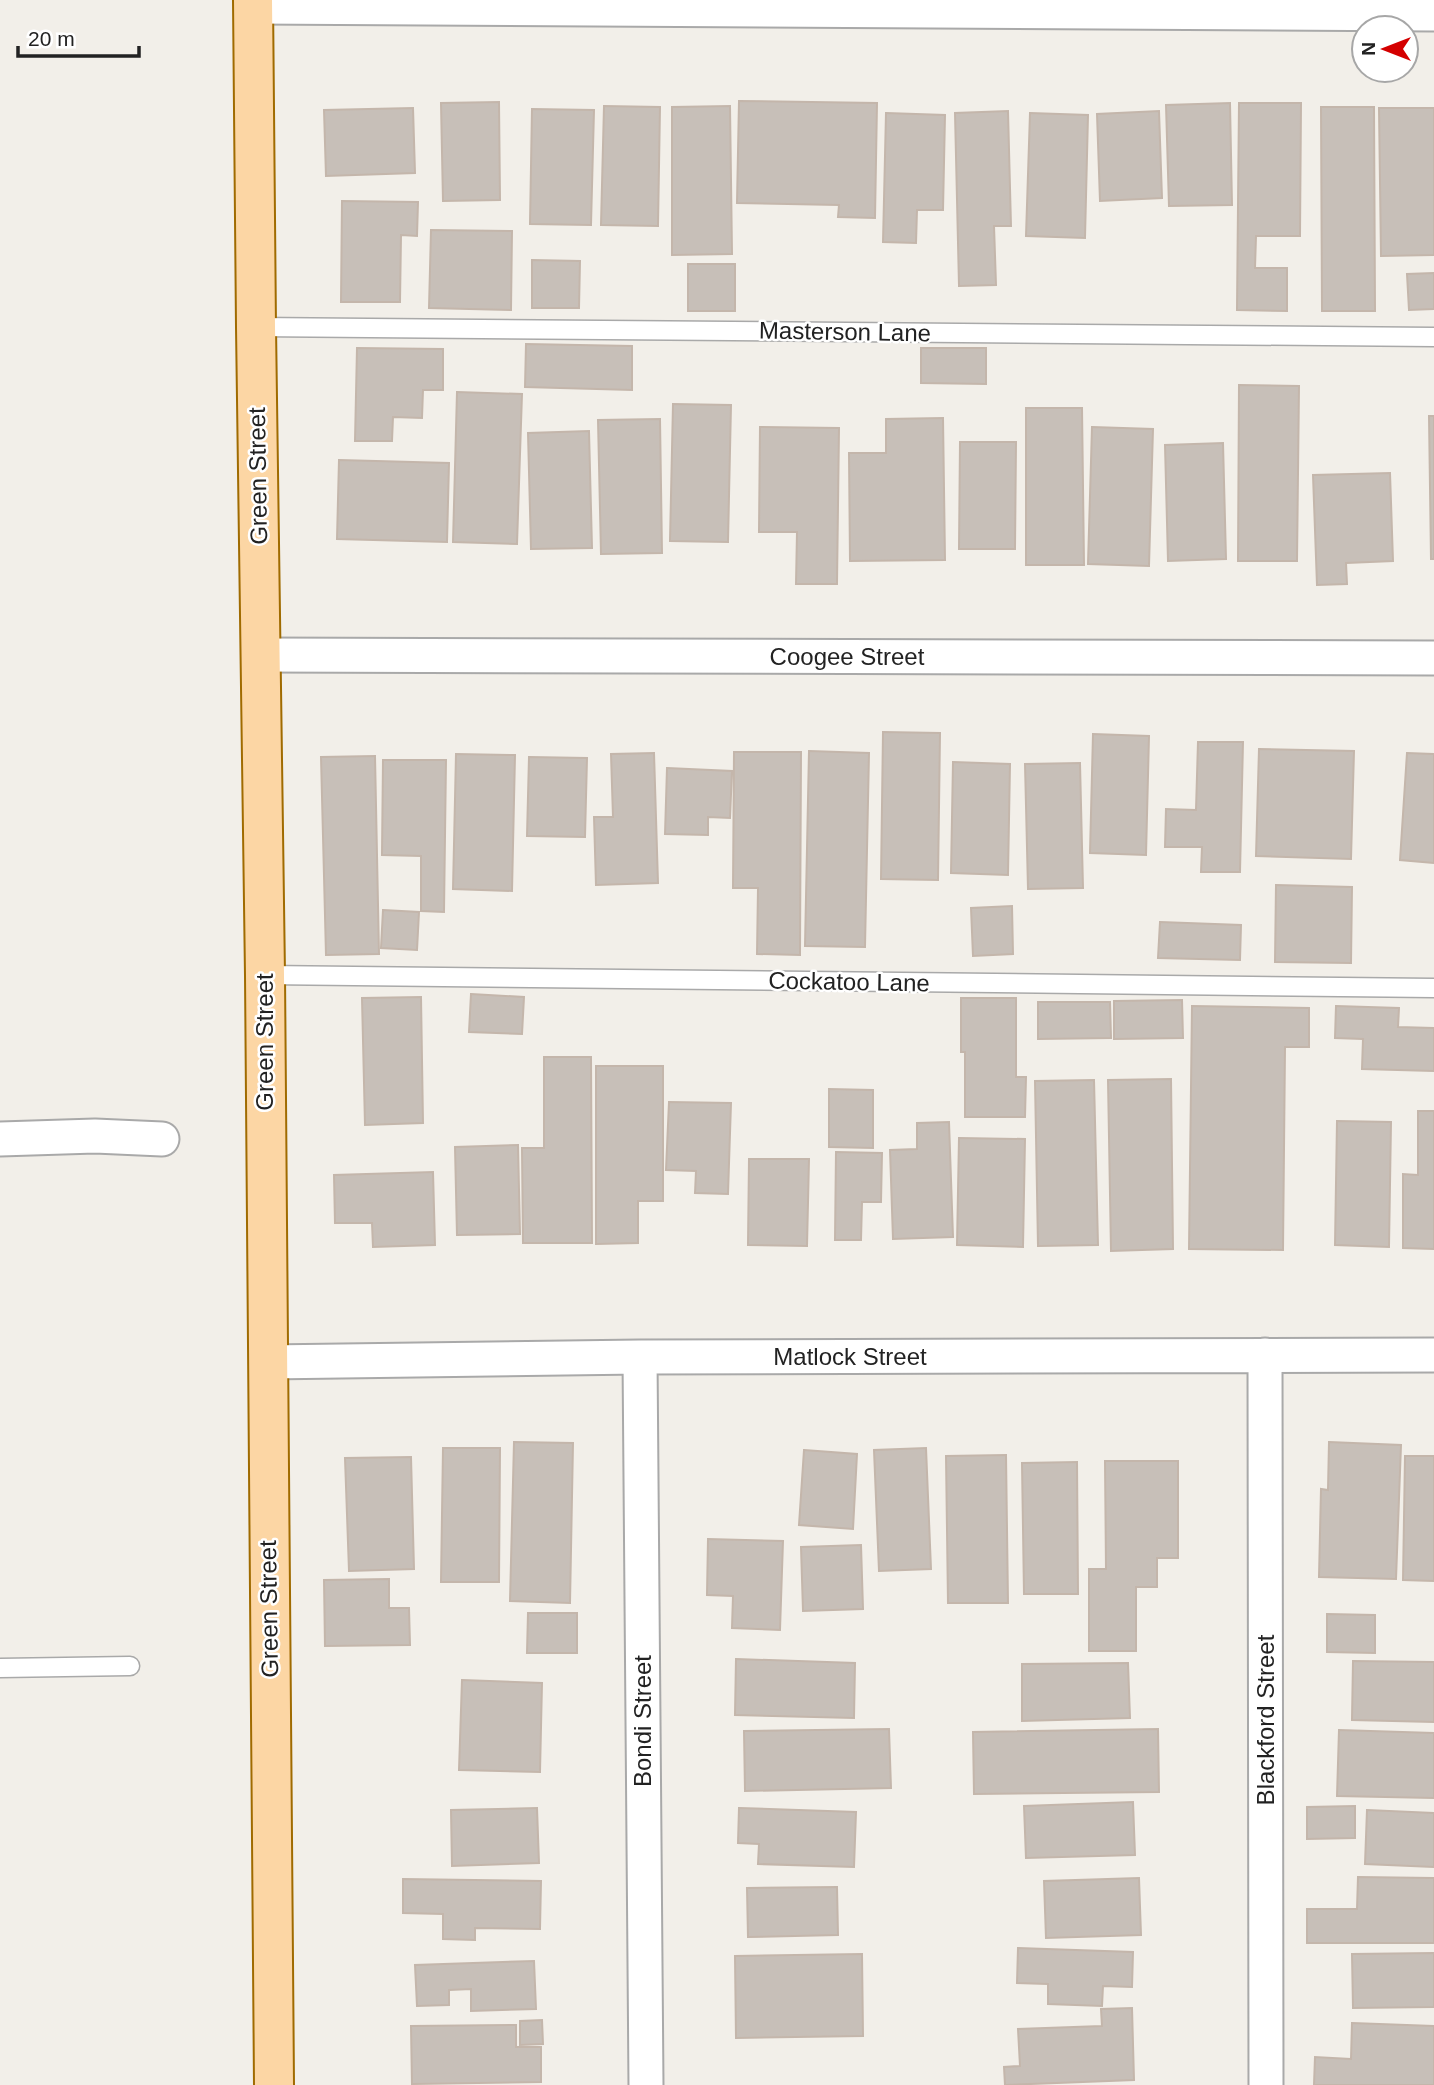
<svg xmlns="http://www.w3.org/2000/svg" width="1434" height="2085" viewBox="0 0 1434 2085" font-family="Arial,sans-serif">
<rect width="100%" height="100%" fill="#f2efe9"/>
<path fill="#c7bfb8" stroke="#c4b6ab" stroke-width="2" d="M739,101L877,103L875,218L838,217L839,205L737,203Z
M499,102L500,200L443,201L441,103Z
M1230,103L1232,205L1169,206L1166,105Z
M1239,103H1301L1300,236H1256L1255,268H1287V311L1237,310Z
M604,106L660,107L658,226L601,225Z
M730,106L732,254L672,255V107Z
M1321,107H1374L1375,311H1322Z
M413,108L415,173L326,176L324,110Z
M1379,108H1434V255L1381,256Z
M532,109L594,110L591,225L530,224Z
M1008,111L1011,226H994L996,285L959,286L955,113Z
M1159,111L1162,198L1100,201L1097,114Z
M886,113L945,115L943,210H917L916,243L883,242Z
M1030,113L1088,115L1085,238L1026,236Z
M342,201L418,202L417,236L401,235L400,302H341Z
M431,230L512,231L511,310L429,308Z
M532,260L580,261L579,308H532Z
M688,264H735V311H688Z
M1434,273V309L1409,310L1407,274Z
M526,344L632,346V390L525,387Z
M357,348L443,349V390H423L422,418L393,417L392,441H355Z
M921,348H986V384L921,383Z
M1239,385L1299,386L1297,561H1238Z
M457,392L522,394L517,544L453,542Z
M673,404L731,405L728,542L670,541Z
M1026,408H1082L1084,565H1026Z
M1429,416H1434V559H1431Z
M943,418L945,560L850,561L849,453H886V419Z
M660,419L662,553L601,554L598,420Z
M760,427L839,428L837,584H796L797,532H759Z
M1092,427L1153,429L1149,566L1088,564Z
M589,431L592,548L531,549L528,433Z
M960,442H1016L1015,549H959Z
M1223,443L1226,559L1168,561L1165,445Z
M339,460L449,463L447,542L337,539Z
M1390,473L1393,561L1346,563L1347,584L1317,585L1313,475Z
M883,732L940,733L938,880L881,879Z
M1093,734L1149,736L1146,855L1090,853Z
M1198,742H1243L1240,872H1201L1202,847H1165L1166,809L1196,810Z
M1259,749L1354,751L1351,859L1256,856Z
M809,751L869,753L865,947L805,946Z
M734,752H801L800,955L757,954L758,888H733Z
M654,753L658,883L596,885L594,817H613L611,754Z
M1407,753L1434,754V863L1400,860Z
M456,754L515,755L512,891L453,889Z
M375,756L379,954L326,955L321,757Z
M529,757L587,758L585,837L527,836Z
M383,760H446L444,912L421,911V856L382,855Z
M953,762L1010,764L1008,875L951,873Z
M1080,763L1083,888L1028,889L1025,764Z
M667,768L732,771L730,818L708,817V835L665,834Z
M1276,885L1352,887L1351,963L1275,962Z
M1012,906L1013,954L973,956L971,908Z
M383,910L419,912L417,950L381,948Z
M1160,922L1241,925L1240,960L1158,958Z
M471,994L524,997L522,1034L469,1032Z
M421,997L423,1123L365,1125L362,998Z
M961,998H1016V1077H1026L1025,1117H965V1052H961Z
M1182,1000L1183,1038L1114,1039V1001Z
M1038,1002H1110L1111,1038L1038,1039Z
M1192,1006L1309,1008V1047H1285L1283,1250L1189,1249Z
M1336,1006L1399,1008L1398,1027L1434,1028V1071L1362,1069L1363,1039L1335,1038Z
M544,1057H591L592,1243H523L522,1148H544Z
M596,1066H663V1201H638V1243L596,1244Z
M1171,1079L1173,1249L1111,1251L1108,1080Z
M1094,1080L1098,1245L1038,1246L1035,1081Z
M829,1089L873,1090V1148L829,1147Z
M669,1102L731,1103L728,1194L695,1193L696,1171L666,1170Z
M1418,1111H1434V1249L1403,1248V1174L1418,1175Z
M1337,1121L1391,1122L1389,1247L1335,1245Z
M949,1122L953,1237L893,1239L890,1150L917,1149V1123Z
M959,1138L1025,1139L1023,1247L957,1245Z
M518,1145L520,1234L457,1235L455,1147Z
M836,1152L882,1153L881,1202H862L861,1240H835Z
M749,1159H809L807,1246L748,1245Z
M433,1172L435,1245L373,1247L372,1223H335L334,1175Z
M514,1442L573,1443L570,1603L510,1601Z
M1329,1442L1401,1445L1396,1579L1319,1577L1321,1489L1328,1490Z
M443,1448H500L499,1582H441Z
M926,1448L931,1569L879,1571L874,1450Z
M804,1450L857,1454L853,1529L799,1525Z
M1006,1455L1008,1603H948L946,1456Z
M1405,1456H1434V1581L1403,1580Z
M411,1457L414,1569L349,1571L345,1458Z
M1105,1461H1178V1558H1157V1587H1136V1651H1089V1569H1106Z
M1077,1462L1078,1594H1024L1022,1463Z
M708,1539L783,1541L780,1630L732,1628L733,1596L707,1595Z
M861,1545L863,1609L803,1611L801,1547Z
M389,1579V1608H409L410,1645L325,1646L324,1580Z
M528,1613H577V1653H527Z
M1327,1614L1375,1615V1653L1327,1652Z
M736,1659L855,1663L854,1718L735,1715Z
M1353,1661L1434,1662V1722L1352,1720Z
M1128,1663L1130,1718L1022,1721V1664Z
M462,1680L542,1683L540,1772L459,1770Z
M889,1729L891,1788L745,1791L744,1731Z
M1158,1729L1159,1792L974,1794L973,1732Z
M1339,1730L1434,1733V1798L1337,1796Z
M1133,1802L1135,1855L1026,1858L1024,1806Z
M1355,1806V1838L1307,1839V1807Z
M537,1808L539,1863L452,1866L451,1810Z
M739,1808L856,1812L854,1867L758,1864L759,1844L738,1843Z
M1367,1810L1434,1813V1867L1365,1864Z
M1358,1877L1434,1878V1943H1307V1909H1357Z
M1139,1878L1141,1935L1046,1938L1044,1881Z
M403,1879L541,1881L540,1929L475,1928V1940L443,1939V1914L403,1913Z
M837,1887L838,1935L748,1937L747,1888Z
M1018,1948L1133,1952L1132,1987L1103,1986L1102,2006L1048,2004V1984L1017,1983Z
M1434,1953V2007L1353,2008L1352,1954Z
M862,1954L863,2036L736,2038L735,1956Z
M534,1961L536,2009L471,2011V1989L449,1990V2005L417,2006L415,1965Z
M1132,2008L1134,2080L1005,2085L1004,2067L1020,2066L1018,2029L1102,2026L1101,2009Z
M542,2020L543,2044L520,2045V2021Z
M1352,2023L1434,2026V2085H1314L1315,2057L1351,2059Z
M516,2025V2047H541V2082L412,2084L411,2026Z"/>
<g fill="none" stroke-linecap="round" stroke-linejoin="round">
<defs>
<path id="service" d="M256,327L1434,337
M265,975L1434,988
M0,1668L130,1666"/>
<path id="minor" d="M254,7L1434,14
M260,655L1434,658
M0,1139L95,1136L162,1139
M1265,1355L1266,2085
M640,1357L646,2085
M267,1362L640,1357L1434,1355"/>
<path id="primary" d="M253,0L256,327L265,975L274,2085"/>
</defs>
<use href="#service" stroke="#a9a9a9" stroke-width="21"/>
<use href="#minor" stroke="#a9a9a9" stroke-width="37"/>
<use href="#primary" stroke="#a06b00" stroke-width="42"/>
<use href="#service" stroke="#fff" stroke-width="18"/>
<use href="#minor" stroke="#fff" stroke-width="33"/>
<use href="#primary" stroke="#fcd6a4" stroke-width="38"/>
</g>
<g text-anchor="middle" stroke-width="5" stroke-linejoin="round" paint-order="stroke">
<g font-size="24" fill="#222" stroke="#fff">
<text transform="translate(845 332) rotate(1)" y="8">Masterson Lane</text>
<text transform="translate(258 476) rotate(-91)" y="8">Green Street</text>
<text x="847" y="665">Coogee Street</text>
<text transform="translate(849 982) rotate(1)" y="8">Cockatoo Lane</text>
<text transform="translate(265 1042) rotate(-90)" y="8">Green Street</text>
<text x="850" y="1365">Matlock Street</text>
<text transform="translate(269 1609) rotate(-91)" y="8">Green Street</text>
<text transform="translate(1266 1720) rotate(-90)" y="8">Blackford Street</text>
<text transform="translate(643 1721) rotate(-90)" y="8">Bondi Street</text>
</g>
</g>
<g transform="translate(1385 49) rotate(270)"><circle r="33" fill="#ffffff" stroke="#a7a7a7" stroke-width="2"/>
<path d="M0-5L12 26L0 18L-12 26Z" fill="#d40000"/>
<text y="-10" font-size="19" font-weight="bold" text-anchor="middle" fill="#222222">N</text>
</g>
<path d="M18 46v10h121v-10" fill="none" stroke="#222222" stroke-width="3.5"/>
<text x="28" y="46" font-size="21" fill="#222222" stroke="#ffffff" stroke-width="5" paint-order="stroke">20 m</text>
</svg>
